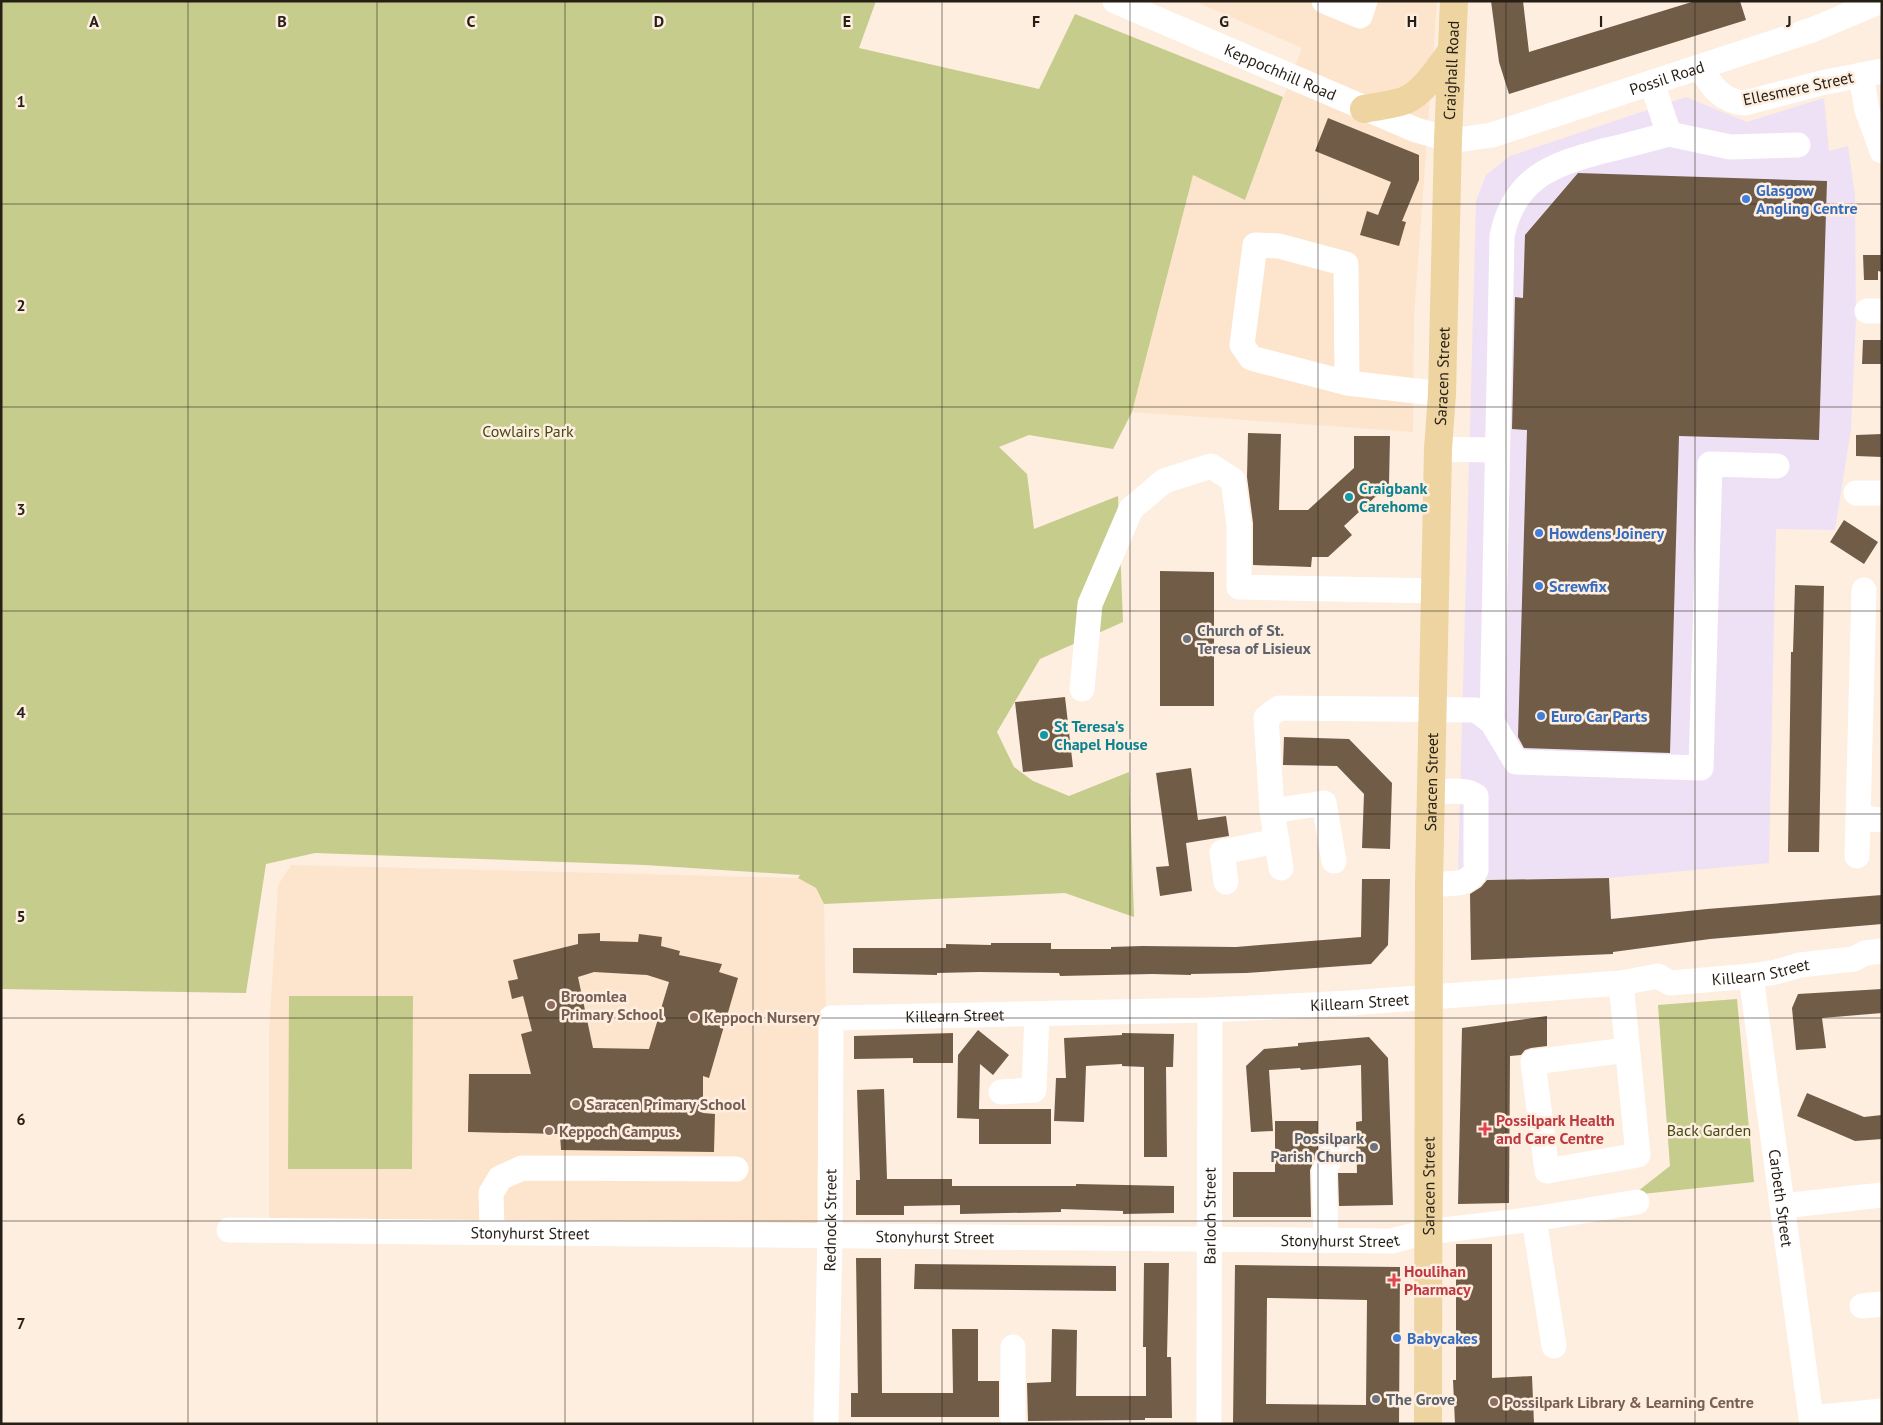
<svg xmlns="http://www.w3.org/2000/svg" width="1883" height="1425" viewBox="0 0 1883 1425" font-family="'PT Sans',sans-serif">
<rect width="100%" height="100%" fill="#fdeee0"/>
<path fill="#efe1f5" d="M1686,97L1747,122L1824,98L1829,151L1848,146L1855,196L1856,320L1851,429L1835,530L1776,529L1769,863L1609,878L1469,880L1458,873L1476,201L1486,175L1510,156Z"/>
<path fill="#fde5cd" d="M1194,1H1437L1414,317L1413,432L1132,412L1193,175L1245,199L1302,48Z
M291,865L798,878L816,888L824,904L830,1235L269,1231V1032L278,885Z"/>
<path fill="#c5cc8c" d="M1,1H876L859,48L1039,89L1075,14L1283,97L1245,200L1193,175L1132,412L1113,449L1029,435L999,447L1027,474L1034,529L1118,496L1123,622L1040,659L997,732L1014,767L1033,781L1069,796L1129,772L1134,917L1065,893L824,904L816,888L798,878L800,875L645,865L315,853L266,864L246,993L1,989Z
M289,996H413L412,1169H288Z
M1737,999L1754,1182L1633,1195L1670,1166L1658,1005Z"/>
<path fill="#715c48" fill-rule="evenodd" d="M1491,1H1523L1529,52L1695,1H1740L1746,20L1509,94L1499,62Z
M1328,118L1419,155V180L1402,221L1406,222L1399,246L1360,235L1367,211L1378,215L1391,182L1315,151Z
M1578,173L1827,181L1819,440L1679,436L1670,753L1524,748L1518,737L1527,430L1512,429L1515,297L1523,298L1525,235Z
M1863,255H1882V272L1878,271V280H1864Z
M1863,340H1882V364H1862Z
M1248,433L1281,434L1279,510H1308L1354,468V436H1390L1389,484L1344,526L1352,535L1328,557H1312L1311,567L1253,565V523L1247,477Z
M1882,434V457L1856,456V435Z
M1844,520L1878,542L1864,564L1830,542Z
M1160,571L1214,572V706H1160Z
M1795,585L1824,586L1819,852H1788L1791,652H1793Z
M1065,697L1073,767L1023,772L1015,702Z
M1284,737L1349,739L1392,783L1390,849L1362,848L1364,794L1337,766L1283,765Z
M1191,768L1198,820L1226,816L1229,836L1186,843L1192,891L1160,896L1156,867L1169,866L1156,773Z
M1609,878L1611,919L1707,909L1882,895V924L1710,939L1613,952V954L1471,960L1470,894L1481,887L1487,880Z
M1362,879H1390L1388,945L1371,964L1246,973L1191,974V975L1152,974L1060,976L1059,973L979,972L937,973V975L853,973V948H946V944L991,945V943H1051V949H1111V947L1142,946L1236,947L1361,937Z
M600,933V941L638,942L639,934L662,937L661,946L680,951L679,955L722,964L719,972L738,978L709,1078L703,1076V1113L715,1114L714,1152L561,1150L560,1134L468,1132L469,1074H531L521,1034L532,1031L523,996L512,999L508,981L518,979L513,960L578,944V934ZM594,972L647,975L669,982L649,1049L593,1048L578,977Z
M1882,989V1013L1822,1018L1826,1048L1796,1050L1792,1008L1798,994Z
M1547,1016V1046L1531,1048L1525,1050L1521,1055L1510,1056L1509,1203L1458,1204L1462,1028Z
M978,1030L1009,1055L993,1075L980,1064L979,1109H1051V1144H979V1119L957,1118L958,1055Z
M953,1033V1063H913V1058L854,1059V1036Z
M1122,1033L1174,1034L1173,1067H1166L1167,1157H1144V1067L1122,1066V1064L1086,1066L1084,1122L1054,1121L1056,1078H1066L1064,1038L1122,1035Z
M1369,1037L1388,1058L1393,1205L1339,1206L1338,1173H1357L1356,1122L1362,1121L1361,1065L1301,1070L1300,1068L1269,1070L1273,1131L1251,1132L1246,1066L1264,1049L1298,1046V1043Z
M884,1089L887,1179H952V1186H1076V1184L1174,1186V1213L1123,1214V1211L1061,1209V1212L960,1214V1205L904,1206V1215H856V1180H860L857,1090Z
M1807,1093L1864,1117L1882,1115V1139L1855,1141L1797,1116Z
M1275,1121H1318V1151L1310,1170L1311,1217H1233V1172H1275Z
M1456,1244H1492V1378L1532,1376L1534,1424H1455L1453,1380H1456Z
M856,1258H881L882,1393H953L952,1329H978V1381H999V1417H851V1393H858Z
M1144,1263H1169L1167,1357H1171L1172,1418H1145V1420L1028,1421L1027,1383L1051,1382L1052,1329L1077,1330L1076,1396H1146V1347H1143Z
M915,1264L1116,1266V1291L914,1289Z
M1235,1265L1400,1267L1399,1424H1233ZM1267,1298L1367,1300L1366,1405L1266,1404Z"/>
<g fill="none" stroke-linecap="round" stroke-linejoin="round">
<g stroke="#fff" stroke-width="25">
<path id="s1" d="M1115,1L1416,130L1448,139H1464L1492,135L1812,30L1881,1"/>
<path d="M1324,1L1360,16L1365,1"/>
<path d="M1700,67C1711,86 1721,101 1745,103L1821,83L1882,71"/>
<path d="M1861,75L1867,110L1882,151"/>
<path d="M1652,83L1669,134L1730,147L1798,145"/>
<path d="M1867,311H1882"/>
<path d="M1347,383L1346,264L1279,246L1255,245L1242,345L1251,358L1347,383L1442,394"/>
<path d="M1438,449L1496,450"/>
<path d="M1856,493H1882"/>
<path d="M1082,689L1090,604L1131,509L1164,481L1211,466L1233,480L1239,525V587L1436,591"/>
<path d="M1492,722L1502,236C1514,178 1551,165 1603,151C1625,146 1647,140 1669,134"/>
<path d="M1272,811L1324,803L1334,861"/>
<path d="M1859,818L1882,820"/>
<path d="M1857,856L1864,590"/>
<path d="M1281,868L1272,811L1266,718L1279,708L1476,710L1492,722L1516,762L1701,768L1710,464L1777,466"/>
<path d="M1226,882L1222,852L1277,841"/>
<path d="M1429,884C1445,883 1468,888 1476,870V796C1465,788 1445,792 1432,792"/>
<path id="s2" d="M1751,976L1811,1418L1882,1411"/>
<path d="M1621,983L1638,1155L1547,1171L1533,1062L1627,1050"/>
<path d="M1001,1092L1034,1090L1037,1014"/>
<path d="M1782,1206L1882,1195"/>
<path d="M1534,1219L1554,1346"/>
<path id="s3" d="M229,1230L1391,1241L1428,1232L1534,1219L1637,1202"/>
<path d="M492,1232L491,1193L500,1178L522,1168L736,1169"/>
<path d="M1326,1241L1324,1170L1336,1147"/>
<path d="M1862,1306L1882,1304"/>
<path d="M1013,1347V1424"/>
<path id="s4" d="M826,1424L830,1235L831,1018L1210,1010L1350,1003L1621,983L1658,976L1670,983L1751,976L1776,972L1800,965L1854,959L1865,953L1882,951"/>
<path id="s5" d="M1209,1424L1210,1010"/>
</g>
<g stroke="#edd4a0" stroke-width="28">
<path d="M1364,109C1378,106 1393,105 1406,100C1425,91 1438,69 1451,52"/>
<path id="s6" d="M1428,1424L1429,884L1438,449L1442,394L1448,139L1454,1"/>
</g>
</g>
<path fill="none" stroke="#271f16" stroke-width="1" stroke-opacity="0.55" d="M188,1V1424M377,1V1424M565,1V1424M753,1V1424M942,1V1424M1130,1V1424M1318,1V1424M1506,1V1424M1695,1V1424M1,204H1882M1,407H1882M1,611H1882M1,814H1882M1,1018H1882M1,1221H1882"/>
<g fill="#3f7fe0" stroke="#fdeee0" stroke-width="2">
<circle cx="1746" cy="199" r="5"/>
<circle cx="1539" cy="533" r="5"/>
<circle cx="1539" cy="586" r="5"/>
<circle cx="1541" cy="716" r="5"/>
<circle cx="1397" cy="1338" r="5"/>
</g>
<g fill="#0f9aa8" stroke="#fdeee0" stroke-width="2">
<circle cx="1349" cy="497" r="5"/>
<circle cx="1044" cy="735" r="5"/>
</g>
<g fill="#6b7280" stroke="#fdeee0" stroke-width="2">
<circle cx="1187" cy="639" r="5"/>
<circle cx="1374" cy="1147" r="5"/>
<circle cx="1376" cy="1399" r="5"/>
</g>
<g fill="#8d6e63" stroke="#fdeee0" stroke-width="2">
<circle cx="551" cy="1005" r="5"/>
<circle cx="694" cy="1017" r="5"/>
<circle cx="576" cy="1104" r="5"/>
<circle cx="549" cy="1131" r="5"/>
<circle cx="1494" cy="1402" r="5"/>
</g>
<g fill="#e0444e" stroke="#fdeee0" stroke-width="2">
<path d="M1482.5 1121.5h5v5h5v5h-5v5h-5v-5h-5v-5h5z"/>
<path d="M1391.5 1272.5h5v5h5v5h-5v5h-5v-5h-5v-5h5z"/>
</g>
<g text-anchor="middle" stroke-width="5" stroke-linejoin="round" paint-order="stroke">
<g font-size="16" fill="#271f16" stroke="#fdeee0">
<text dy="6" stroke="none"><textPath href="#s6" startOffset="1354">Craighall Road</textPath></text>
<text dy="6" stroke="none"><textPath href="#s1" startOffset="180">Keppochhill Road</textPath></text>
<text dy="6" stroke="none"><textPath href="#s1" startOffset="589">Possil Road</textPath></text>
<text transform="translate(1798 88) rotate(-12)" y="6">Ellesmere Street</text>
<text dy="6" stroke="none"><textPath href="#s6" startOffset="1048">Saracen Street</textPath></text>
<text dy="6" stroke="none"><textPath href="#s6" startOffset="642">Saracen Street</textPath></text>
<text dy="6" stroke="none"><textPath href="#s4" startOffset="1340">Killearn Street</textPath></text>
<text dy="6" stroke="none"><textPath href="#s4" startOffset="935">Killearn Street</textPath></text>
<text dy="6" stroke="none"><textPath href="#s4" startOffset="530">Killearn Street</textPath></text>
<text dy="6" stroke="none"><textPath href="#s6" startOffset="238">Saracen Street</textPath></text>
<text dy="6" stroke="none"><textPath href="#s2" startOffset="224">Carbeth Street</textPath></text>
<text dy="6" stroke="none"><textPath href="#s5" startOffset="208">Barloch Street</textPath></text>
<text dy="6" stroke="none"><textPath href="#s4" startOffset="204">Rednock Street</textPath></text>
<text dy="6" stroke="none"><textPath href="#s3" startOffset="301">Stonyhurst Street</textPath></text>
<text dy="6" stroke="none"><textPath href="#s3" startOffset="706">Stonyhurst Street</textPath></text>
<text dy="6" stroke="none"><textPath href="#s3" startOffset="1111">Stonyhurst Street</textPath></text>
</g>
<g font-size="16" font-weight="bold" fill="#366cbe" stroke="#fdeee0" text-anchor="start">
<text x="1756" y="196">Glasgow<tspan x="1756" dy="18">Angling Centre</tspan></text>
<text x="1549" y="539">Howdens Joinery</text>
<text x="1549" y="592">Screwfix</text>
<text x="1551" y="722">Euro Car Parts</text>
<text x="1407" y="1344">Babycakes</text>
</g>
<g font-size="16" fill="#454915" stroke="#fdeee0">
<text x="528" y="437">Cowlairs Park</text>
<text x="1709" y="1136">Back Garden</text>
</g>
<g font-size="16" font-weight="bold" fill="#0d838f" stroke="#fdeee0" text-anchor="start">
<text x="1359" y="494">Craigbank<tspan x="1359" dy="18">Carehome</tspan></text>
<text x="1054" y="732">St Teresa's<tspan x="1054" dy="18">Chapel House</tspan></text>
</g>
<g font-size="16" font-weight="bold" fill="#5b616d" stroke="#fdeee0" text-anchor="start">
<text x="1197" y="636">Church of St.<tspan x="1197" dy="18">Teresa of Lisieux</tspan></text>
<text x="1364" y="1144" text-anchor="end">Possilpark<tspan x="1364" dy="18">Parish Church</tspan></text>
<text x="1386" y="1405">The Grove</text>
</g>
<g font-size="16" font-weight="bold" fill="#785e54" stroke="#fdeee0" text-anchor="start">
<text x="561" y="1002">Broomlea<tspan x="561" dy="18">Primary School</tspan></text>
<text x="704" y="1023">Keppoch Nursery</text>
<text x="586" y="1110">Saracen Primary School</text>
<text x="559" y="1137">Keppoch Campus.</text>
<text x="1504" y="1408">Possilpark Library &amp; Learning Centre</text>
</g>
<g font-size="16" font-weight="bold" fill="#be3a42" stroke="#fdeee0" text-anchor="start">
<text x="1496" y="1126">Possilpark Health<tspan x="1496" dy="18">and Care Centre</tspan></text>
<text x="1404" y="1277">Houlihan<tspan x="1404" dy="18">Pharmacy</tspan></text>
</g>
</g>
<g font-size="16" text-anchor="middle" font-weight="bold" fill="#271f16" stroke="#fdeee0" stroke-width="5" stroke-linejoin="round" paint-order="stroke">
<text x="94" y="27">A</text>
<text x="282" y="27">B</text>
<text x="471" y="27">C</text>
<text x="659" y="27">D</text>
<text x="847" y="27">E</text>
<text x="1036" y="27">F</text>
<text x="1224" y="27">G</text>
<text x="1412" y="27">H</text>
<text x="1601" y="27">I</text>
<text x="1789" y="27">J</text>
<text x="21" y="107">1</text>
<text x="21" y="311">2</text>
<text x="21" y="515">3</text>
<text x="21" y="718">4</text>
<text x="21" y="922">5</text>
<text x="21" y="1125">6</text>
<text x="21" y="1329">7</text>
</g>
<rect width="1883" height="1425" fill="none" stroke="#271f16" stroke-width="5"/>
</svg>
